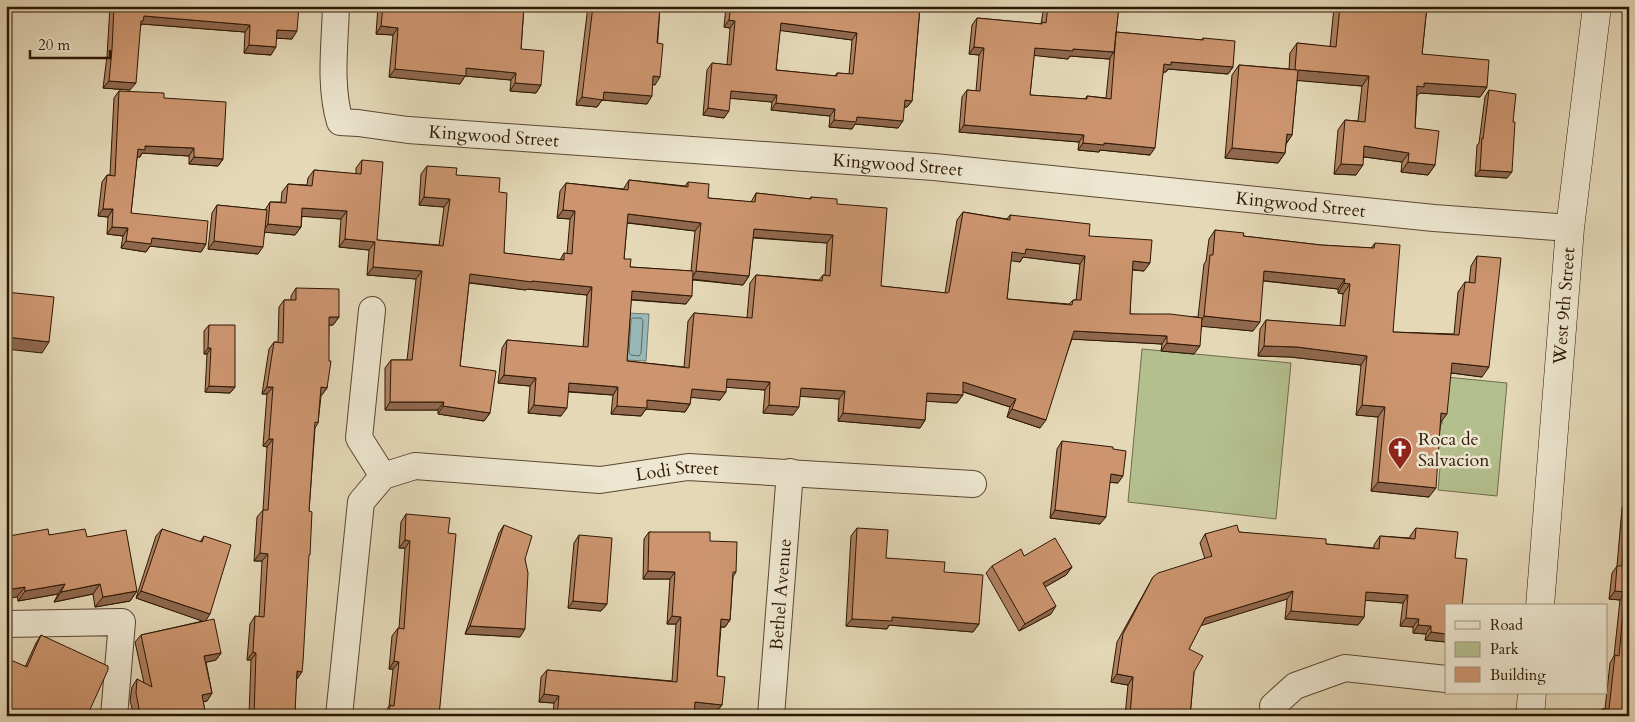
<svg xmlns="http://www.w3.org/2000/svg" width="1635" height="722" viewBox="0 0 1635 722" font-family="Cardo,serif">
<rect width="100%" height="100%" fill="#e4d8b7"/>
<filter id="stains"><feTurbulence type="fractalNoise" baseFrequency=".004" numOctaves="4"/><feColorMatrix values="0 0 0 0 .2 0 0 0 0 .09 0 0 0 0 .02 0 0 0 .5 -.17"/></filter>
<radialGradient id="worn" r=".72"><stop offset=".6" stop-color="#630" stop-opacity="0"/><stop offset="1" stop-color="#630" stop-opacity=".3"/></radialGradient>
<path fill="#b4bf8e" stroke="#706b49" d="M1142,349L1291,363L1276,519L1128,502Z
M1446,377L1507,383L1497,496L1438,490L1441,456L1424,454L1427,422L1442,424Z"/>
<path fill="#97b8b6" stroke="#6d786f" d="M627,313L649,314L646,361L624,360Z"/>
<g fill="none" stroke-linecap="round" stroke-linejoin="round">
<path stroke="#62685d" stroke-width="1" d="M633,318H641L643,321L641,353L639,356L631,355L629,353L631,320Z"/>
<defs>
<g id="street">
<path id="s1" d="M336,6C335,44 329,85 340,122L358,123L408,130L934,167L1434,218L1570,228"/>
<path d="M372,310L359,438L383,476"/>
<path d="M6,624L122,622L114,716"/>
<path d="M1273,706L1295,686L1345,668L1446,679"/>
<path id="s2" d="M339,716L361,502L383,476L415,466L600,480L688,467L973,484"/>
<path id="s3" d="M771,716L790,472"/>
</g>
<g id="secondary">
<path id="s4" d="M1540,606L1570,228L1597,6"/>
<path d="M1530,716L1532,693"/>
</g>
</defs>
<use href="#street" stroke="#5b4731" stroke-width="28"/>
<use href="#secondary" stroke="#2d1704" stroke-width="29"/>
<use href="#street" stroke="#ede6d0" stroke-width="26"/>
<use href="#secondary" stroke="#ede6d0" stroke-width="28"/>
</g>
<path fill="#af805f" stroke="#2d1704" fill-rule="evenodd" d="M110,6H299L292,39L276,38L271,55L244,53L245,32L142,24L140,26L130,90L103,88L107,56Z
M378,6H524L521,49L541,85L536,93L510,91L511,80L465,76L460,84L389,77L393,35L376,34Z
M588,6H660L655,85L653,84L647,104L602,100L597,107L576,105Z
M726,6H936L933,10L920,8L912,101L907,107H904L898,128L855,124L852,129L829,127L830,116L771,110L772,102L730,98L724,118L703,115L707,70L712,63L727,65L730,28L724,27ZM780,30L852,40L849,74L837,73L835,76L776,70Z
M1044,6H1119L1116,32L1201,40L1203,38L1233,67L1228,74L1168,69L1166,72H1163L1150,155L1100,150L1099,152L1078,150L1079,142L959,132L962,97L967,90L976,91L979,55L969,54L972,25L977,18L1041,24ZM1034,55L1068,59L1070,56L1109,59L1110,58L1106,98L1087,96L1085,99L1030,95Z
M1325,6H1427L1422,54L1487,87L1480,97L1420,93L1417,96L1415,128L1435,165L1428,175L1401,172L1402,162L1364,157L1356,175L1334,174L1338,130L1345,120L1358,121L1362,86L1297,80L1292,135L1286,144L1285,153L1278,163L1225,158L1232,75L1239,65L1289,69L1290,53L1297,43L1330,47L1334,7Z
M1489,90L1513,122L1507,178L1475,176L1477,145L1479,143L1485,97Z
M119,91L164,98L223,159L218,166L189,164V156L142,153L140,157H137L131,213L206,244L201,252L150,246L146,252L121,248L123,236L107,234L108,217L98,216L102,182L107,175H110L114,98Z
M362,160L377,240L439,245L444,207L419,205L421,174L427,166L456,175L499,192L504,253L560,260L564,253L567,254L570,219L557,218L560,191L566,183L624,189V188L629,180L685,186L688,182L708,198L751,202L756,193L809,199L811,197L837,204L881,286L945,293L957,220L963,212L1007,219L1010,215L1089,236L1144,271L1132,270L1130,314L1198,317L1204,264L1206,261L1209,239L1215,230L1243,236L1321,245L1371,248L1375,243L1393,332L1454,334L1458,292L1465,282L1469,283L1471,266L1477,256L1482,377L1451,373L1441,422L1429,497L1371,491L1378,417L1356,415L1361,365L1290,357L1258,356L1260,329L1266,320L1340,326L1343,294L1338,293V289L1263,281L1253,331L1202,326L1194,354L1161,351L1162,344L1072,339L1040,428L1007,417L1010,407L963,392L957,403L926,401L925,420L920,428L838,421L839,399L800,396L793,415L763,413L765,390L726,387L720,400L691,397L690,404L685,412L646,409L641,416L611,414L613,395L568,392L561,416L528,413L530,386L498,383L502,348L507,340L583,347L587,295L527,289L526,290L469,283L460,366L490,413L484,421L438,414V410H385V368L391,360H407L416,279L367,275L369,250L339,247L341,219L302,216L301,227L295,235L265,232L258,254L208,249L212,213L217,205L265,210L270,202H281L282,192L288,184L307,185L308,178L314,170L356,174V168ZM627,223L695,231L691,271L630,267L624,259ZM753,238L827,243L825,275H823L819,280L756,275L750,283L747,318L694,313L688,321L684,367L627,361L631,300L686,304L693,280L743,285L749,276ZM1023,257L1080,264L1076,300H1073L1069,304L1007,299L1011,260L1020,262Z
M296,288L339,317L333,325H329L327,388L321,396L318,423L315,428L309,511L308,558L296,679L295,713L297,716H249L251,660H247L250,624L255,616L259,617L262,561H254L257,517L263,510L267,447L263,446L267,394H262L269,349L274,342H278L279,307L284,300H291V296Z
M209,325L235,387L230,393L205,392L207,354H204V331Z
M1629,414V440L1626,439L1628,415Z
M1062,441L1118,483L1110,482L1100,524L1050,518L1057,449Z
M1627,501L1629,716H1597L1602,709H1605L1610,663L1614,656L1620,600L1609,599L1612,573L1617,566L1622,508Z
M406,514L448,533L439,716H384L385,713L389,706L393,669H389L392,636L398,628H399L405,548H399L401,522Z
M504,525L525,559L520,637L465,634L499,533Z
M857,528L886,558L944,572L979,624L973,632L889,625L887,629L846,626L851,536Z
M1416,528L1446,606V642L1425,640L1426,634L1413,633V627L1400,626L1403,603L1365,600L1364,617L1358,625L1285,619L1287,599L1201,625L1189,649L1194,672L1190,716H1125L1128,685L1111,682L1117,642L1148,586L1153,577L1205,559L1200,543L1205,534L1239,532L1326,544L1374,548V545L1380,536L1410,538V536Z
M162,529L200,542L204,536L206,620L221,653L216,660L206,662L212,693L207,701L203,702L206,716H134L130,701L132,687L137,679L144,683L135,642L141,635L203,621L136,598L156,536Z
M649,532L710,541L736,572L733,577L730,620L725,627H721L717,676L722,705L716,712L694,710V716H553L554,703L539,702L541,677L547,670L672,681L676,624H667L670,579H643L644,539Z
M49,535L87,537L137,591L130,601L95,607L93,594L54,602L58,594L18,601L9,536Z
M579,535L607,604L601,611L568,608L574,543Z
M1024,556L1072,567L1066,575L1045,587L1051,614L1019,631L986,573L992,566Z
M41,635L87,716L25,667L36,643Z"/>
<path fill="#8f684e" stroke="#2d1704" d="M917,6H936L933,10L916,8Z
M144,16L250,25L245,32L142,24L138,29H135Z
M729,20L735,21L730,28L724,27Z
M781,23L857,33L852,40L776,30Z
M381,26L398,28L393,35L376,34Z
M277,30L297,31L292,39L272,38Z
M249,45L276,47L271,55L244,53Z
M974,47L984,48L979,55L969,54Z
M1035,48L1073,49L1114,52L1109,59L1070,56L1068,59L1030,55Z
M1171,62L1233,67L1228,74L1168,69L1166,72H1159L1164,64Z
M466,68L516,73L511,80L465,76L460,84L389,77L395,69Z
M1298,70L1369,76L1362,86L1291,80Z
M653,76L660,77L655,85L648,84Z
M109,81L136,83L130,90L103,88Z
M515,83L541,85L536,93L510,91Z
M1424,83L1487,87L1480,97L1420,93L1417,96H1411L1417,86Z
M731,91L777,95L772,102L726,98Z
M604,92L652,96L647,104L602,100L597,107L576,105L582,97Z
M905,100L912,101L907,107H900Z
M776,103L835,109L830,116L771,110Z
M708,108L729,111L724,118L703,115Z
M857,117L903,121L898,128L855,124L852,129L829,127L834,120Z
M964,125L1084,135L1079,142L959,132Z
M1287,134L1292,135L1286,144Z
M1083,143H1104L1155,148L1150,155L1100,150L1099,152L1078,150Z
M145,146L194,148L189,156L142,153L140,157H133L138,149Z
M1364,146L1409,153L1402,162L1358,156Z
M1232,148L1285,153L1278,163L1225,158Z
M194,157L223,159L218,166L189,164Z
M1408,162L1435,165L1428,175L1401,172Z
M1341,164L1363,165L1356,175L1334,174Z
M1480,170L1512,172L1507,178L1475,176Z
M424,197L450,199L444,207L419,205Z
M302,208L347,211L341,219L297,216Z
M103,209H113L108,217L98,216Z
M563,210L575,211L570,219L557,218Z
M628,214L701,223L695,231L622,222Z
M268,224L301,227L295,235L263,232Z
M112,227L128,228L123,236L107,234Z
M754,229L833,235L827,243L748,237Z
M152,238L206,244L201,252L150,246L146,252L121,248L126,241Z
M345,239L375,242L369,250L339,247Z
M214,241L263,247L258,254L208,249Z
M1026,249L1085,256L1080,264L1023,257L1020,262L1006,260L1012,252Z
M1133,261L1150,263L1144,271L1127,269Z
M373,267L422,271L416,279L367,275Z
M696,271L749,276L743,285L691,279Z
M1264,271L1345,279L1338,289L1258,280Z
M470,274L592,287L587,295L527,289L526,290L465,282Z
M1344,283L1350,284L1343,294L1338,293Z
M632,291L692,296L686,304L626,299Z
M1204,316L1260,322L1253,331L1198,326Z
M329,317H339L333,325H324Z
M1074,331L1167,336L1162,344L1069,339Z
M6,337L49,342L42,353L6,349Z
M1167,343L1200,346L1194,354L1161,351Z
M1264,346L1297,347L1367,356L1361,365L1290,357L1258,356Z
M208,348H211L207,354H204Z
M1452,363L1489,367L1482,377L1445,372Z
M504,375L536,378L530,386L498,383Z
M727,379L770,382L765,390L722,387Z
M963,382L1016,399L1010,407L958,390Z
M569,383L618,387L613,395L563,391Z
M209,386L235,387L230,393L205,392Z
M267,387H273L267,394H262Z
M321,387L327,388L321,396L316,395Z
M801,388L845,391L839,399L795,396Z
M692,389L726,392L720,400L686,397Z
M927,393L963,395L957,403L921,401Z
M647,400L690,404L685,412L646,409L641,416L611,414L617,406Z
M390,402H444L438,410H385Z
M534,405L567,408L561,416L528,413Z
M769,405L799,407L793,415L763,413Z
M1362,405L1385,407L1378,417L1356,415Z
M443,406L490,413L484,421L438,414Z
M1012,409L1046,420L1040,428L1007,417Z
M843,413L925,420L920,428L838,421Z
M1441,413L1447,414L1440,423Z
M269,439H273L267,447L263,446Z
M1111,474L1123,476L1118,483L1105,482Z
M1378,482L1436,488L1429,497L1371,491Z
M1055,510L1106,517L1100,524L1050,518Z
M405,540L410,541L405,548H399Z
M260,553L268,554L262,561H254Z
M1072,567L1066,575L1038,591L1043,583Z
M648,571L675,572L670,579H643Z
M65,584L58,594L18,601L25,591Z
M100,584L93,594L54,602L61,592Z
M25,587L17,597L6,599V590Z
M137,591L130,601L95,607L103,597Z
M141,591L210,614L205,622L136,598Z
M1293,591L1287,599L1200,626L1205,618Z
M1615,591L1625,592L1620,600L1609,599Z
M1366,592L1408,595L1403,603L1360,600Z
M573,601L607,604L601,611L568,608Z
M1056,606L1051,614L1019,631L1025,624Z
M1291,611L1364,617L1358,625L1285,619Z
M672,616L681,617L676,624H667Z
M892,617L979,624L973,632L889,625L887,629L846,626L852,619Z
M1406,618L1419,619L1413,627L1400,626Z
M721,619L730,620L725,627H716Z
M1418,625L1431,626L1426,634L1413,633Z
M470,626L525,629L520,637L465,634Z
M1431,632L1446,634V642L1425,640Z
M253,652L256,653L251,660H247Z
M221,653L216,660L199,664L204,656Z
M394,661L399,662L393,669H389Z
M297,671L302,672L297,679Z
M1117,674L1133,677L1128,685L1111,682Z
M212,693L207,701L196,703L202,695Z
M544,694L559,696L554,703L539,702Z
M695,702L722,705L716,712L690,710Z
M614,710L660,716H611Z"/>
<path fill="#cc956f" stroke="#2d1704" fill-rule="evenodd" d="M114,6H299L297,31L277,30L276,47L249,45L250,25L144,16L143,21H141L136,83L109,81L112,49Z
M383,6H524L521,49L544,51L541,85L515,83L516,73L466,68V76L395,69L398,28L381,26Z
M593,6H660L657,43L663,44L660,77L653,76L652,96L604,92L603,100L582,97Z
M731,6H920L912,101L905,100L903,121L857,117L856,122L834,120L835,109L776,103L777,95L731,91L729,111L708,108L712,63L731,65L735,21L729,20ZM781,23L857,33L853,74L837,73V76L776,70Z
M1048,6H1119L1114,52L1073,49V51L1035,48L1030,95L1087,99V96L1111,99L1116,32L1203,40V38L1235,41L1233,67L1171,62V65L1164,64L1155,148L1104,143V145L1083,143L1084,135L964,125L967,90L980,91L984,48L974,47L977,18L1042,24V22L1046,23Z
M1340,6H1427L1422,54L1489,60L1487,87L1424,83V87L1417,86L1415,128L1439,131L1435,165L1408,162L1409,153L1364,146L1363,165L1341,164L1345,120L1365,122L1369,76L1298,70L1292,135L1287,134L1285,153L1232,148L1239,65L1297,70L1295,69L1297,43L1336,47Z
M1489,90L1516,94L1513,122H1515L1512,172L1480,170L1482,138L1483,139Z
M119,91L164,93V98L226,102L223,159L194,157V148L145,146V150L138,149L131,213L208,221L206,244L152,238L151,244L126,241L128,228L112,227L113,209H103L107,175L115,176Z
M362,160L383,162L377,240L443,246L450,199L424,197L427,166L457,168L456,175L500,178L499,192L507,193L504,253L564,260V253L572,254L575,211L563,210L566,183L628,190L629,180L688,187V182L709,184L708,198L755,202L756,193L811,199V197L837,199V204L887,208L881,286L947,293L949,292L963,212L1010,220V215L1090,224L1089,236L1152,240L1150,263L1133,261L1130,314H1170L1202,318L1200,346L1167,343V336L1074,331L1046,420L1012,409L1016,399L963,382V395L927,393L925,420L843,413L845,391L801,388L799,407L769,405L770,382L727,379L726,392L692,389L690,404L647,400V408L617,406L618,387L569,383L567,408L534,405L536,378L504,375L507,340L588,347L592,287L532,281V282L470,274L460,366L496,371L490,413L443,406L444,402H390L391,360H412L422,271L373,267L375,242L345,239L347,211L302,208L301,227L268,224L270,202L286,203L288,184L312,186L314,170L361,174ZM628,214L701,223L696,271L749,276L754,229L833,235L830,276L823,275L822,281L756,275L752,318L694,313L689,368L627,361L632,291L692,296L693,271L630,267L631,259H624ZM1026,249L1085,256L1081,300H1073L1072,305L1007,299L1012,252L1025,254Z
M217,205L267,210L263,247L214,241Z
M1215,230L1244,233L1243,236L1321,245L1374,248L1375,243L1400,245L1393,332L1459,335L1465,282L1475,283L1477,256L1501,258L1489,367L1452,363L1447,414L1441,413L1436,488L1378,482L1385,407L1362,405L1367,356L1297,347L1264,346L1266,320L1345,326L1350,284L1344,283L1345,279L1264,271L1260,322L1204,316L1210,255H1213Z
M296,288L339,289V317H329V361H331L327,388L321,387L318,423L315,422L309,511L312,512L310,555H309L303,662L302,672L297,671L295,713H297V716H254L256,653L253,652L255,616L264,617L268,554L260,553L263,510H268L273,439H269L273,387H267L274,342L283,343L284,300H296Z
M6,292L54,297L49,342L6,337Z
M209,325H235V387L209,386L211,348H208Z
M1062,441L1113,447V449L1126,451L1123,476L1111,474L1106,517L1055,510Z
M1627,501H1629V716H1601L1602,709H1609L1615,655L1619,656L1625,592L1615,591L1617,566H1622Z
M406,514L450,518L448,533L456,534L439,716H389L390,705L394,706L399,662L394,661L398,628L404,629L410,541L405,540Z
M504,525L532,536L525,559L528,573L525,629L470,626Z
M1237,525L1239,532L1326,539V544L1379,549L1380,536L1415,539L1416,528L1458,532L1455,558L1467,559L1462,606H1446V634L1431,632V626L1418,625L1419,619L1406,618L1408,595L1366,592L1364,617L1291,611L1293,591L1205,618L1189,649L1203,656L1194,672L1190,716H1130L1133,677L1117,674L1123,634L1153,577L1158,573L1212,556L1205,534Z
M8,528L9,536L48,529L49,535L85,529L87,537L126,530L137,591L103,597L100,584L61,592L65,584L25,591V587L6,590V529Z
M857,528L888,530L886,558L945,562L944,572L983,575L979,624L892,617V621L852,619Z
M162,529L202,542L204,536L231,545L210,614L141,591Z
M649,532H710V541L737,542L736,572H733L730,620L721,619L717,676L725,677L722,705L695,702L694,716H660L614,710V716H557L559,696L544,694L547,670L677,682L681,617L672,616L675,572L648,571Z
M579,535L612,538L607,604L573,601Z
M1055,538L1072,567L1043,583L1056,606L1025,624L992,566L1021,549L1024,556Z
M214,619L221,653L204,656L212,693L202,695L206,716H137L140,714L136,693L137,679L152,687L141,635Z
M41,635L108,666V670L87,716H6V658L27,667Z"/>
<defs>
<symbol id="church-pin" viewBox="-11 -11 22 30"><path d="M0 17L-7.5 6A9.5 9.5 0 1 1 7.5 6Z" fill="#8f2418" stroke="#ede6d0"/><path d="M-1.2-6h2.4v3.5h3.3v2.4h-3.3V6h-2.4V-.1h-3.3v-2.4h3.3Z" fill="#fff"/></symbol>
</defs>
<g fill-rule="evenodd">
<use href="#church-pin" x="1386" y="435" width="28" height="38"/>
</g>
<g text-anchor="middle" stroke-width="5" stroke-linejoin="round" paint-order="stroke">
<g font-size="18" fill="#2d1704" stroke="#ede6d0">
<text dy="6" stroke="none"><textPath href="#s1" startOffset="271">Kingwood Street</textPath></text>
<text dy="6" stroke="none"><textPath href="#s1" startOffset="676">Kingwood Street</textPath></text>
<text dy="6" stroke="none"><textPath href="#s1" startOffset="1081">Kingwood Street</textPath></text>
<text dy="6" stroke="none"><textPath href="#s4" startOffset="301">West 9th Street</textPath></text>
<text dy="6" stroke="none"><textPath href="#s2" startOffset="546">Lodi Street</textPath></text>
<text dy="6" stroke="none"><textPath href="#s3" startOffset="122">Bethel Avenue</textPath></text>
</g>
<g font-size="18" fill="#2d1704" stroke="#ede6d0" text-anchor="start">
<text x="1418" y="445">Roca de<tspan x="1418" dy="21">Salvacion</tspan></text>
</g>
</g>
<rect width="1635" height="722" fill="none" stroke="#e4d8b7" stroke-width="25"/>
<rect x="8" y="8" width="1620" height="707" fill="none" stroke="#2d1704" stroke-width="2.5"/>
<rect x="12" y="12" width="1610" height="697" fill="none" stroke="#2d1704"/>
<rect x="1445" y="604" width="162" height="90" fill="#ede6d0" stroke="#a0937e"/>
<rect x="1455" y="621" width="25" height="8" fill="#ede6d0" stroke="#a0937e"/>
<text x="1490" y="630" font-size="15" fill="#2d1704">Road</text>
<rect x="1455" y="642" width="25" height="15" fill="#b4bf8e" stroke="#a0937e"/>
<text x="1490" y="654" font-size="15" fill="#2d1704">Park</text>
<rect x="1455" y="667" width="25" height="15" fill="#cc956f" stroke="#a0937e"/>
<text x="1490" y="680" font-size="15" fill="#2d1704">Building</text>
<path d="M30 50v8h80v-8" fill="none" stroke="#2d1704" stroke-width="2.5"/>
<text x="38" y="50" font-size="15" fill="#2d1704" stroke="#ede6d0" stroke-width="4" paint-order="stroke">20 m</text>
<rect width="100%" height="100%" filter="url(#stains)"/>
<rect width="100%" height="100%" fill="url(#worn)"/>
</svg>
